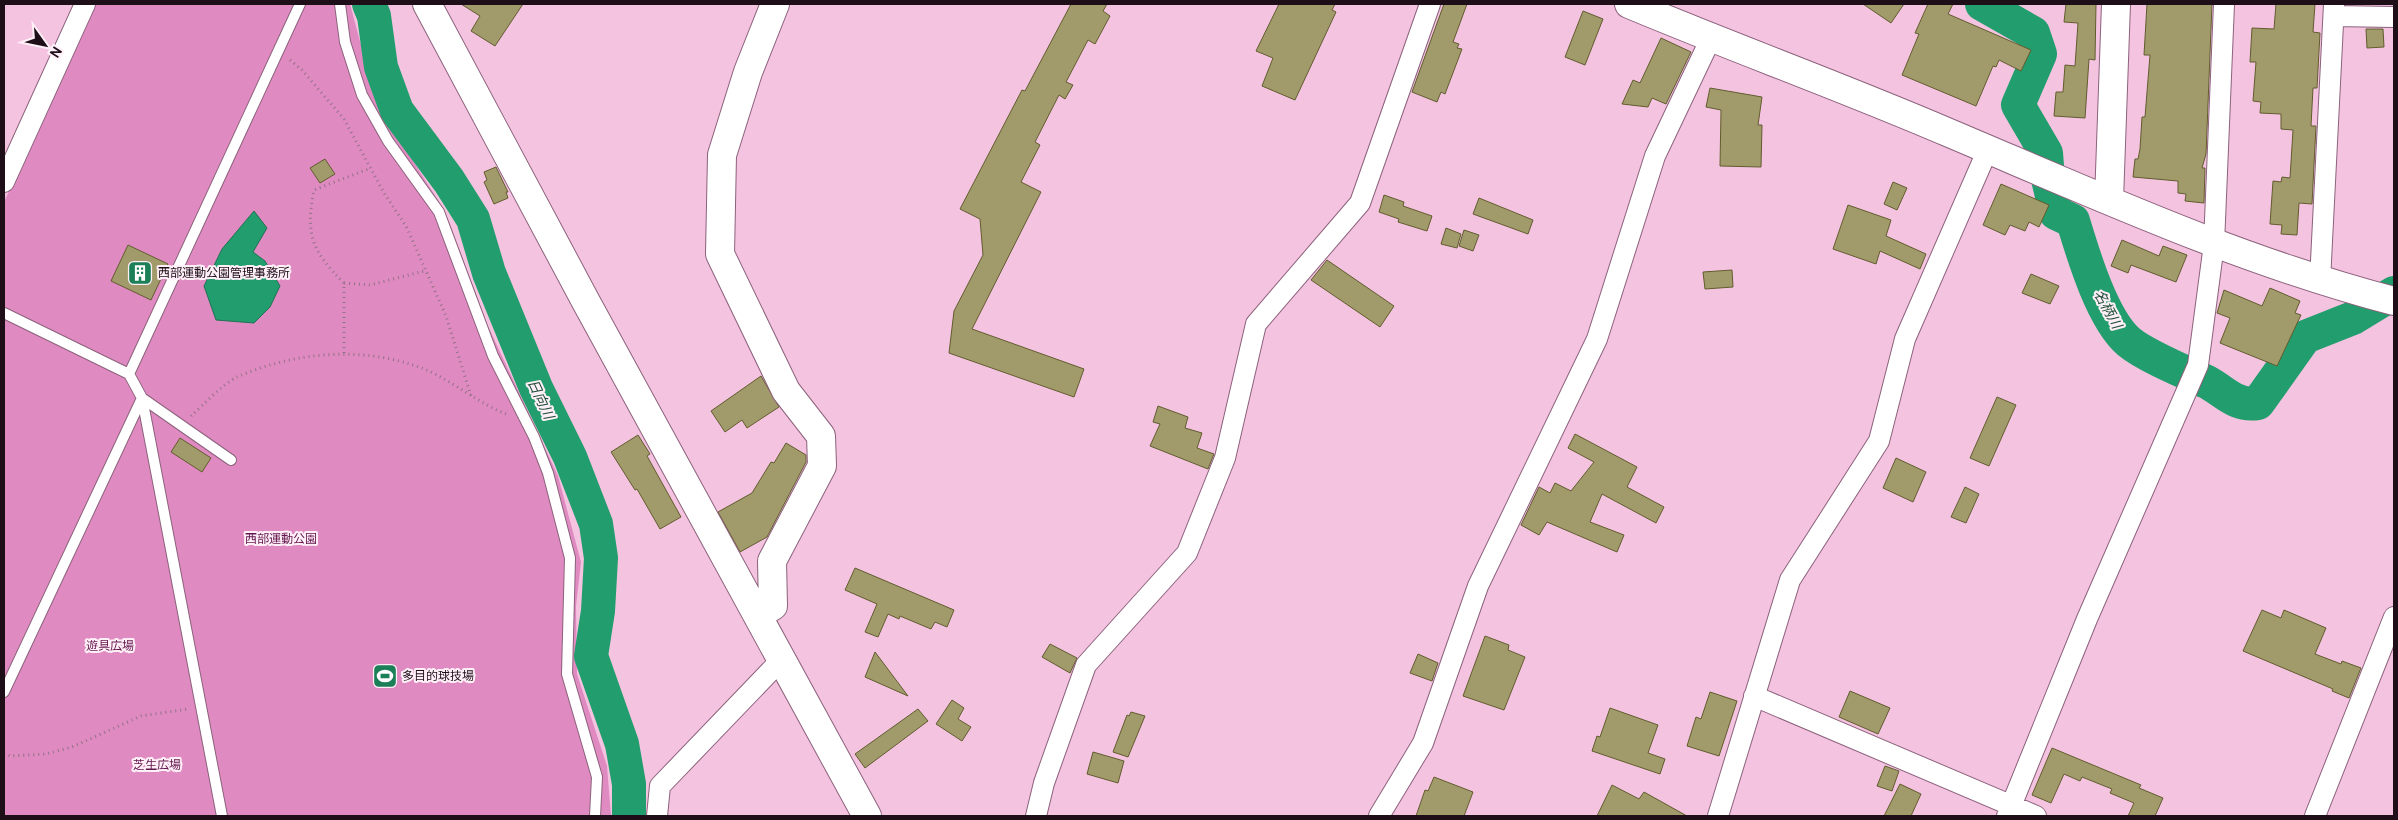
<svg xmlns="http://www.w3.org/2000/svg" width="2398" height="820" viewBox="0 0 2398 820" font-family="Overpass,'Noto Sans JP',sans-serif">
<rect width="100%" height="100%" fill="#f3c3e0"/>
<path fill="#df8ac1" d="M95,4H350L377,105L445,211L488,326L558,476L581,562L576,606L577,674L607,766L611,816H4V202Z"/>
<path fill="#229d6d" stroke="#217254" d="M254,211L267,228L253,252L265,261L280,286L270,307L254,323L216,320L204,286L222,249Z"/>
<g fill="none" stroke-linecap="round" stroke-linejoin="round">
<path stroke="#229d6d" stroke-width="34" d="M369,4L374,16L381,67L397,111L449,181L473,219L489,273L536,388L570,457L596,524L601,558L598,611L591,656L622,744L629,784V816
M1982,4L2033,33L2040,54L2018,105L2046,153L2048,179L2056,213L2073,221C2083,254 2102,319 2129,342C2146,356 2185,372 2207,382C2224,391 2236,407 2258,403L2305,337L2353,318L2394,293"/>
</g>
<path fill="#a19b6c" stroke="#625c2e" d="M461,4H523L495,46L471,31L480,16Z
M1071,4H1107L1103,11L1110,16L1095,44L1088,40L1066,82L1073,85L1065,99L1059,95L1035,142L1040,145L1021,182L1041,192L972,329L1084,369L1074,397L949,353L954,311L983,255L980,219L960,209L1022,90L1025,91Z
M1279,4H1335L1332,10L1336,12L1295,100L1262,86L1273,58L1256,51Z
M1444,4H1467L1453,42L1459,44L1457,48L1462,49L1445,94L1441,92L1437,102L1412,92Z
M1863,4H1904L1891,23Z
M1928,4H1953L1948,14L2031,50L2021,71L1999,60L1996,67L1993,66L1976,106L1902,75L1919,34L1915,33Z
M2066,4H2096L2095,60L2089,59L2085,118L2054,116L2056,92H2063L2065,65L2075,66L2078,23L2064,22Z
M2147,4H2212L2206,154L2202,168H2205L2204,203L2185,201L2186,194L2178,193V181L2133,177L2135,159H2138L2140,149L2142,117H2145L2150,55H2144Z
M2276,4H2315L2313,32L2320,33L2317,88H2313L2311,126H2316L2312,204L2299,203L2297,235L2281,234L2282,225L2270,224L2273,181L2281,182L2282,177L2290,178L2293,130L2281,129V114L2260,113L2261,102L2253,101L2256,62H2250L2252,28L2274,29Z
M1583,11L1603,19L1585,65L1565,57Z
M2366,29H2383L2384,47L2367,48Z
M1661,38L1691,52L1666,104L1652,98L1648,107L1622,104L1633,80L1640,83Z
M1710,88L1762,97L1758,125H1762L1761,167L1720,166L1721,110L1706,107Z
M325,159L335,174L320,183L310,168Z
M496,167L508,192H506L508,198L494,204L484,182L487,180L484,172Z
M1893,182L1907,188L1897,210L1884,204Z
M2001,184L2049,205L2039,227L2029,222L2025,231L2010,225L2005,235L1983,225Z
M1384,195L1404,202L1403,206L1432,216L1427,231L1398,222L1399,219L1379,212Z
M1479,198L1533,220L1528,234L1473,214Z
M1848,205L1891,220L1886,236L1926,254L1920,269L1880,251L1876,264L1833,249Z
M1446,228L1461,234L1457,248L1441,244Z
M1464,230L1479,235L1473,251L1459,246Z
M2122,240L2159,256L2163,246L2187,255L2176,282L2131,265L2128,273L2111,266Z
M128,245L168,264L151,300L111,281Z
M1327,260L1394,306L1380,327L1311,280Z
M1732,270L1733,287L1705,289L1703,272Z
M2031,274L2059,286L2050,304L2022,293Z
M2270,288L2300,301L2295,313L2301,315L2277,366L2220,343L2230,318L2217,313L2224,290L2262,306Z
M761,376L779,407L747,428L742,420L725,432L711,411Z
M1997,397L2016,405L1989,466L1970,458Z
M1158,406L1188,417L1185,428L1202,433L1197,448L1214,454L1208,469L1150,446L1160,424L1153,422Z
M1575,434L1637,467L1627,487L1664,507L1656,523L1602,494L1590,522L1624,535L1617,552L1547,522L1539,535L1521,525L1539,487L1550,493L1555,483L1571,491L1594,462L1568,448Z
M638,435L650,454L647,456L681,517L660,529L637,489L635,490L611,452Z
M180,438L211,458L202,472L171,452Z
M786,443L806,455V462L767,537L740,552L718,512L752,493L771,462L774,463Z
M1896,458L1926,472L1913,502L1883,488Z
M1965,487L1979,494L1966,523L1951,517Z
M855,568L954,610L947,627L935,622L931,629L900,616L899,619L888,614L878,637L865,632L877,604L845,590Z
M2262,610L2281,618L2284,610L2326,628L2315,654L2341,664L2342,661L2361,668L2349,698L2332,691L2333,689L2243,651Z
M1485,636L1509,645L1508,650L1525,657L1504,710L1463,696Z
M1050,644L1077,658L1070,673L1042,657Z
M875,652L908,696L865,677Z
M1418,654L1438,663L1432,681L1410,673Z
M1850,691L1890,708L1878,734L1839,717Z
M1710,692L1737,701L1719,756L1687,746L1696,717L1701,719Z
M952,700L964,708L958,719L971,727L962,741L936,724Z
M1610,708L1658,725L1648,753L1665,759L1660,774L1592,751L1597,736L1600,737Z
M918,709L928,721L865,768L855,754Z
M1131,712L1145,716L1128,757L1113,752L1127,715L1129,716Z
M2052,748L2141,785L2139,788L2163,798L2155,816H2128L2134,803L2110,793L2112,789L2082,777L2080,781L2064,774L2051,803L2032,795Z
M1093,752L1124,761L1118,783L1087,774Z
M1885,766L1899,771L1892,791L1877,786Z
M1434,777L1473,792L1464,816H1416L1425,790L1428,791Z
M1900,784L1921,794L1911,816H1884Z
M1612,785L1639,799L1644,792L1687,816H1597Z"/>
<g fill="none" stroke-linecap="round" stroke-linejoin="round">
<defs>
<path id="lane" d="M340,4L345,42L362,95L388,141L439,212L493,356L534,437L548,473L570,558L567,674L597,777L595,816
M4,313L129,374L142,398L222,816
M129,374L300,4
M142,398L231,460
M4,692L142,398"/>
<path id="street" d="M2334,16L2394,17
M4,182L85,4
M2320,281L2334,4
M1754,696L2036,816
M657,816L660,786L781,660
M1036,816L1044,783L1086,665L1187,553L1225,458L1256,324L1360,203L1430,4
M1379,816L1423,743L1478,586L1597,339L1655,156L1711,38
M1718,816L1790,580L1879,441L1905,339L1988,149
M2007,816L2087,619L2198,365L2214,244L2224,4
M2315,816L2394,617"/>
<path id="secondary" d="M427,4L585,300L867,816
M1629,4C1734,48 1842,87 1947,132C2094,194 2240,261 2394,301
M2109,200L2116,4
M758,615L773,606L772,561L822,466L821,436L786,391L720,254L722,155L748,72L775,4"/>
</defs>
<use href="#lane" stroke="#8c627c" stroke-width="12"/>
<use href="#street" stroke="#8c627c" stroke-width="22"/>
<use href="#secondary" stroke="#8c627c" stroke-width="30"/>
<path stroke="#947287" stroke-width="3" stroke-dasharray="1 4" stroke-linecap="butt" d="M290,60L302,70L344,119L384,193L406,226L446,316L471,396
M344,283C312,251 305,235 314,190L371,168
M344,353V283L370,285L424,271
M191,416C203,405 223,384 237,377C294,352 361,346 419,367C449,378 476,402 506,414
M4,753L10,756L46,754L72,747L141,716L188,709"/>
<use href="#lane" stroke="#fff" stroke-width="10"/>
<use href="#street" stroke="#fff" stroke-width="20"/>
<use href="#secondary" stroke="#fff" stroke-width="28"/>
</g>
<defs>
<symbol id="building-square" viewBox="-11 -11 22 22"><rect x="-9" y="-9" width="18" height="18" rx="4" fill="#1b7f58" stroke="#fff0f8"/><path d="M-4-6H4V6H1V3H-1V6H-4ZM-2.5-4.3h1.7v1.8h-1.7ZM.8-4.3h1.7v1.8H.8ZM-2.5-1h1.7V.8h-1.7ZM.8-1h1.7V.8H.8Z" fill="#fff"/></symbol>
<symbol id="stadium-square" viewBox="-11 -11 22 22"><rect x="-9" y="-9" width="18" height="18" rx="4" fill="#1b7f58" stroke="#fff0f8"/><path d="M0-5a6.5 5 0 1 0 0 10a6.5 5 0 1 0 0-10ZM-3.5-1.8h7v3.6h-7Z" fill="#fff"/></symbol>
</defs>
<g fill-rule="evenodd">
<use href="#building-square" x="126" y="259" width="28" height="28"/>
<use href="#stadium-square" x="371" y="662" width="28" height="28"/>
</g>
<g text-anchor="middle" stroke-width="4" stroke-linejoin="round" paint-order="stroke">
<g font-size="12" fill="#1e0e18" stroke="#fff0f8" text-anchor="start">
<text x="158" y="277">西部運動公園管理事務所</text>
<text x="402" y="680">多目的球技場</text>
</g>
<g font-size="12" fill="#63164d" stroke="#fff0f8">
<text x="281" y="543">西部運動公園</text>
<text x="110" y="650">遊具広場</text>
<text x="157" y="769">芝生広場</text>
</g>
<g font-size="14" font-style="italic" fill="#204e39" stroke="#fff0f8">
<text transform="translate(2108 309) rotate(61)" y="5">名柄川</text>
<text transform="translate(541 399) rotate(65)" y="5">日向川</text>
</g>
</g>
<rect width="2398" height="820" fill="none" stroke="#1e0e18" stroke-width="10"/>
<g transform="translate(45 45) rotate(123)" stroke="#fff0f8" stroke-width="4" paint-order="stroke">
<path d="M0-4L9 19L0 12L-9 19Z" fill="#1e0e18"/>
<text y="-8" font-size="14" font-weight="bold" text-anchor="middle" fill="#1e0e18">N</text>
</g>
</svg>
